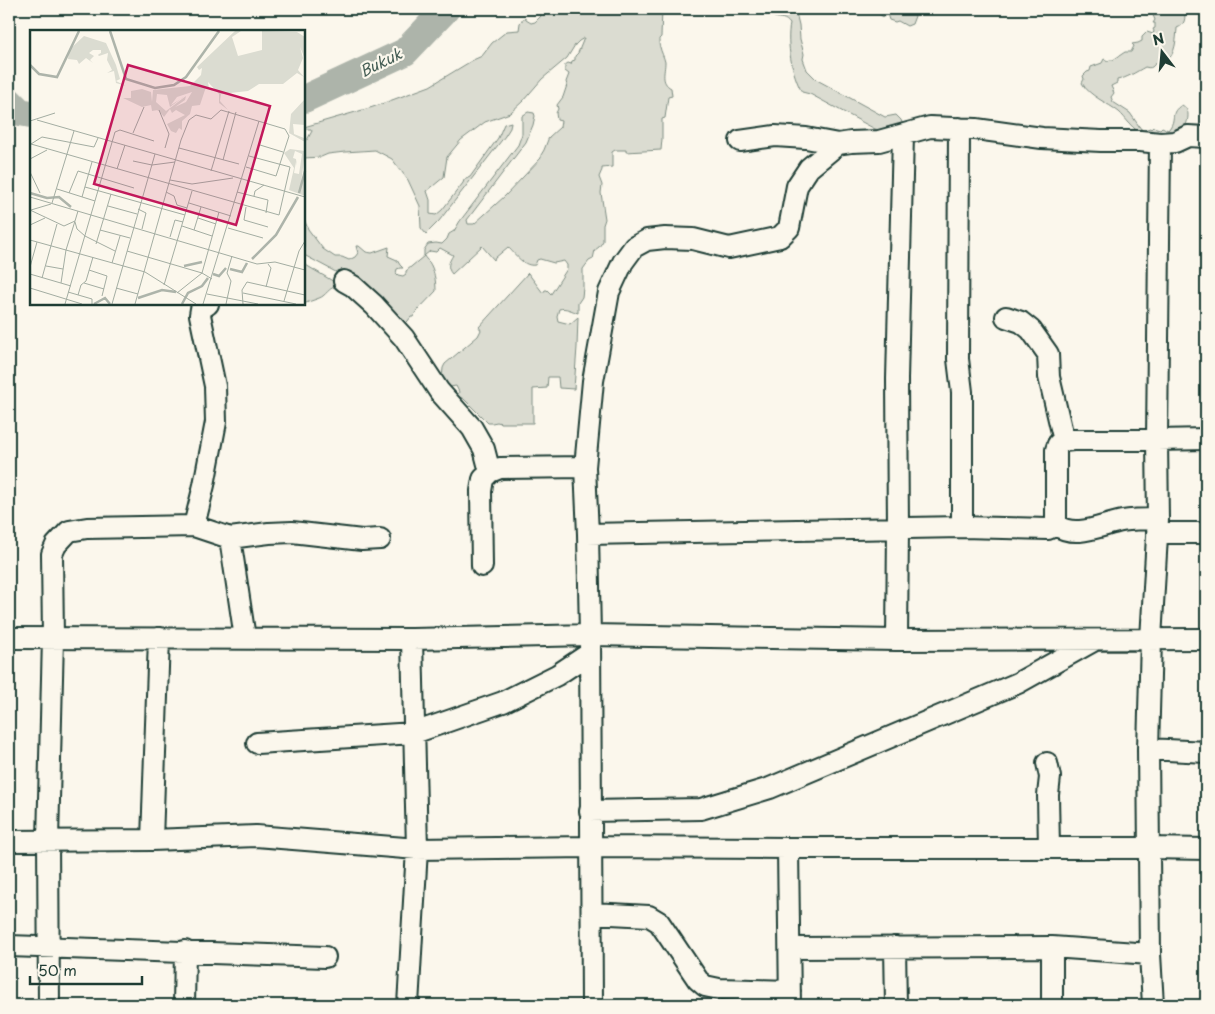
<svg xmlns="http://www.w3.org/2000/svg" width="1215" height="1014" viewBox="0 0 1215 1014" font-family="'Playpen Sans',sans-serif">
<rect width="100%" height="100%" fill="#fbf7ec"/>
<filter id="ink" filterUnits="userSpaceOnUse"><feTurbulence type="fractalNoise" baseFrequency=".02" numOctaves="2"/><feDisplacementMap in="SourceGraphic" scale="10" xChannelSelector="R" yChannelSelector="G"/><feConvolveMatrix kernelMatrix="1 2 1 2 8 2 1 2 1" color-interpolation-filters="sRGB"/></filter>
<g filter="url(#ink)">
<path fill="#dbdcd1" stroke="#7d8c82" d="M535,9H662L661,37L659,39C659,40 659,47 660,47C661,52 664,57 665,62C665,72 660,82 671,88L672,96L668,97L665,118L662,119V139L661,150L626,152V150H615L612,152V167L602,168V170L599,177L602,185L601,193L605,219L603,225V241L599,247L595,250L593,259L589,261L583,269V288L582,297L578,303V313C572,311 566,307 559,309L557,316L558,321L570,324L578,317L577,347L574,389L559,388L558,377H548L547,388L533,389V423H501L497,422L492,423H488L464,399L455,395L458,394L459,392L456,386L450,387L449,388L442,378L443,368L445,364L478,336L481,330L479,327L528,273L543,293L545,290H547L551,294L567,269V265L564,261L554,263L540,259L537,260L535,265C524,267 516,255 508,247L495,258L494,260L482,246L452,274C446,267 449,262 453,255L440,248L436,252L430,251L424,256C425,258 427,260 429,262C434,269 436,281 436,291L416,312L413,317H411L404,326L347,278L304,255V219L308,229L323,249L335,257H342L349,260L355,257L358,253L356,246H359L366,252L372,253L389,247L388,256L397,260L400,265L403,268H400L397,269L396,273L398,275L403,276L406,274V271L424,256V250L428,244L436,243L442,244L447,239L449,234L454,231L460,221L518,145L522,134V116L528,112L534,113L535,116L533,125L526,142L467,220L468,224H474L505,196L541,158V155L544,150L549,137L560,127L561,121L557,120L556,113L558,109L557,105L563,97L567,85L566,82L569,74L565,71V65L568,63L571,64L572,61L575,60V56L578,53L584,38L579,41L575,45L567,58L542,79L523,101L510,113L485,122L461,140L447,157L444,177L427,191L430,200V214L436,215L442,210L463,183L464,180L470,177L498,138L504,124L511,122L510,128L505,136L439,221L426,234L421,228L420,206L408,180L392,159L375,150L345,152L328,154L321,157L304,158V140H307L312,131L311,129H305L304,127L373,107L430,86L473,60L482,56L492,43L507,31L519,30L520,23L525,17L526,20L531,23L535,22L541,16L539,10H534Z
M762,9H821L815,14L796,13L799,25L800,39L804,54L803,59L807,70L817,80L885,117L896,115L901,120L903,125L882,131L875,129L810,94L802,92C792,75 786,43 790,24C785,17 781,19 774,17L772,13L767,12Z
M877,9H912L915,16L912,24L907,26L898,21L895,22L889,20L887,14L883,17L878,13Z
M1153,9H1185L1184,10C1186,18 1185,25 1177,28C1176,40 1176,53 1166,62C1164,63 1162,62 1159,62C1152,63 1155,70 1145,67C1136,72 1127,78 1117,80V83L1111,86L1114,93L1111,97L1113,102L1130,113L1141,129L1144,130L1150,128L1151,129L1153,127L1160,129L1162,127L1168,130C1178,119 1168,113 1182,105C1191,110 1188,120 1185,128C1176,131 1152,136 1143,133C1133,131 1126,118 1119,112C1108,103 1089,96 1082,83L1084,79L1083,76L1087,72L1090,71L1091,67L1102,63L1104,59L1108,61L1110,60H1113L1125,52H1131L1134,46L1132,44L1138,43L1142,41V37L1147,32L1153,34L1154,31L1153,29L1155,28V23H1153L1155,20L1153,15H1157L1160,13V11L1157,9L1153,12Z
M304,264L341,286C330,287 331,289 323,296C319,299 309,301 304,304Z"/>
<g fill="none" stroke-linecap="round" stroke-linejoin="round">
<path stroke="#adb4aa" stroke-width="28" d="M304,99L405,52L446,9
M9,101L20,112L31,114"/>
<defs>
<path id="minor" d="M959,128L958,359L962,392V527
M740,141L775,136L806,138L838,144
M344,281L353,286L374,305L404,338L439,391L472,428L484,449L490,472
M1006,317L1021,322L1031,330L1048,354L1049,377L1064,441
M1056,525V450L1058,444L1064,441L1073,440H1157L1206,439
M1056,525C1075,539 1101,525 1122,521C1134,519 1146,519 1158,519
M194,526L204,485L216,422L215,386L200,315L201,309L208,304
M1157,533H1206
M588,534L962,527L1048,529L1056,525
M230,538L245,638
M482,566L481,491L483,479L490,472L500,468L585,467
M9,638L412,639L590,635L897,640L1206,639
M897,640L898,528L897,379L903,135
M257,743L414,733L503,702L557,675L590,653
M1148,749L1206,752
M1047,763L1050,777L1048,795L1049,848
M590,811L701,809L770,788L1018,683L1095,640
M152,840L159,638
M9,841L152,840L256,836L417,849L591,847L788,848H1149L1206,849
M788,848L790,1005
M592,913L649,916L659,922L698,980L705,986L719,989L790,991
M9,946L325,957
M895,947L896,1005
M1052,947V1005
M790,948L1052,947L1150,954
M49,1005L48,840L53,638L52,554L56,545L69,531L87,528L194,526L230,538L269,533L292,532L362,540L380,539
M184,1005L185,951
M408,1005L417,849L412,639
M592,1005L590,635L588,534L585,467L593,381L609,292L623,262L634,247L647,240L665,238L693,239L729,248L780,237L789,228L797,186L809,168L838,144L851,142L879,141L930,127L976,129L1042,138L1101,141H1140L1160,143L1175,142L1188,136L1206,137
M1153,1005L1150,954L1148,749L1151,639L1158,519L1157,440L1160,143"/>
</defs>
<use href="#minor" stroke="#1f3d34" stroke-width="24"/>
<use href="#minor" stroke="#fbf7ec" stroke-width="20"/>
</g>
</g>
<g text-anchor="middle" stroke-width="4.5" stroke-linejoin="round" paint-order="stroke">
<g font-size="15" font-style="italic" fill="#425b52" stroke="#fbf7ec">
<text transform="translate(381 63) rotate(-26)" y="5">Bukuk</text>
</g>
</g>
<g transform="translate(30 30)">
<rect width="275" height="275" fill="#fbf7ec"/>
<path d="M205,1H211L202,7L208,26L232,20V1L267,2L275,7V29L270,17L273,28L268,40L274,47L267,43L253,54H229L218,61L191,64L190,71L198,80L189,73V64L178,52L179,58L176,57L170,75L162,76L160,84L152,91V100L149,98L146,103L141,101L137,94L155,85L146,80L142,83L140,79L134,87L122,73L128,80L122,81L121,75L112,77L93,68H101V61L112,59L121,62L122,72L123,60L160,56L171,45L172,38L169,40L167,37ZM162,62L156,72L145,77L155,70L156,66L136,81L126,72L127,64L137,65L140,77L152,68L154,67L141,75L147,67ZM54,6L76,13L86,35L90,49L86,51L96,56L86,53L84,41L77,43L56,28L49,34L47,30L38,29L39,20ZM63,20H71V23L69,24L68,25L69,26L78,23L77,30L82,40L77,43L63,33L60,30L64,26L59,23ZM275,69V95L263,94L264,104L274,108L275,112L259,103L261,84ZM260,119L275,121L271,154L275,144V166L259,160L264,138L254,123ZM265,121L272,124L269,144L264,143L266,132L267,136L266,129L263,128Z" fill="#dbdcd1" fill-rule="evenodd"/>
<path fill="none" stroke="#adb4aa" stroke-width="2.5" d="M80,1L96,49L125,58L144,55L156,47L189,1M0,35L9,44L27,47L49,1M0,163L17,168L29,167L41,177M269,163L275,141M222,229L246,205L268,167M154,236L172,232M200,239L212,242L217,233M183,244L189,246L196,238M108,268L132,260L146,262M64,274L75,268L80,274M152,274L158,263L172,256L178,248"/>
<path fill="none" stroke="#a3ada2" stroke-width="1" d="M129,80L139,104L135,118M7,90L275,167M0,91L25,83M103,103L114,77M68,108L64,117L12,107L1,114L249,185L260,137L219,126M230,115L253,122M149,118L209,134M0,129L17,120M193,130L206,82M103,131L122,135L145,132M87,139L95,115M181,141L199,81M0,142L10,163M140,150L162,154L203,148M55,157L155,185M27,159L65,171M136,162L144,166L147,175L157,178M207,162L238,170L236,183M39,163L48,141L104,158M224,166L225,161L234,155M0,167L227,234L245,232L275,240M52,167L62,132M22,173L44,101M159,173L201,186M78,176L107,184M216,177L214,190L238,197M108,179L116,183L112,199M0,180L34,196L45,191L48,181M1,180L21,174M168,188L186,194M45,192L47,199L55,206L85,221M0,195L15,188M152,196L182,206M198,198L233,208M70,200L100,208M164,200L171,177M140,207L145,190L153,192M0,210L115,242L166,274M66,214L81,164M97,221L172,243L182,249M82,233L90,206M16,236L33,239M0,237L7,212M59,240L77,246L72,266M0,244L41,256M12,248L27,194M31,253L36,220L45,191M54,253L74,259M134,255L162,161M236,257L241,238L238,234M0,258L52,274M86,258L108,264M38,262L62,269V274M147,263L172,243L189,182M213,263L266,274M177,264L228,274M48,265L51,255L56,251L63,227M254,271L269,221L275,211M35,274L85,102L90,100L124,111M82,274L125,124M105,274L151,110L159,90L166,85L181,89L191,80L255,99L259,106L246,146L216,137M173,274L229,91M196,274L201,251L197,243L202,226M213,274L212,260L217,252L275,265"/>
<path fill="#c2185b" fill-opacity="0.15" stroke="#c2185b" stroke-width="2.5" d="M98,35L240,76L206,195L64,154Z"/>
<rect width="275" height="275" fill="none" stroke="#1f3d34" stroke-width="2.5"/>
</g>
<rect width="1215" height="1014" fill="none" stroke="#fbf7ec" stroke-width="30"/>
<rect x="15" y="15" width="1185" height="984" fill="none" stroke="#1f3d34" stroke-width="2" filter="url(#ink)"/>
<g transform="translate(1162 52) rotate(344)" stroke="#fbf7ec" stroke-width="4" paint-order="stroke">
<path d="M0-4L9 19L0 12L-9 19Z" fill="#1f3d34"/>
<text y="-8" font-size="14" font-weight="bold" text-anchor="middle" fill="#1f3d34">N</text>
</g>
<path d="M30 976v8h112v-8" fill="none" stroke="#1f3d34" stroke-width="2.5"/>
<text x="38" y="976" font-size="15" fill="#1f3d34" stroke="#fbf7ec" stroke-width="4" paint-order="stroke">50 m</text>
</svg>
